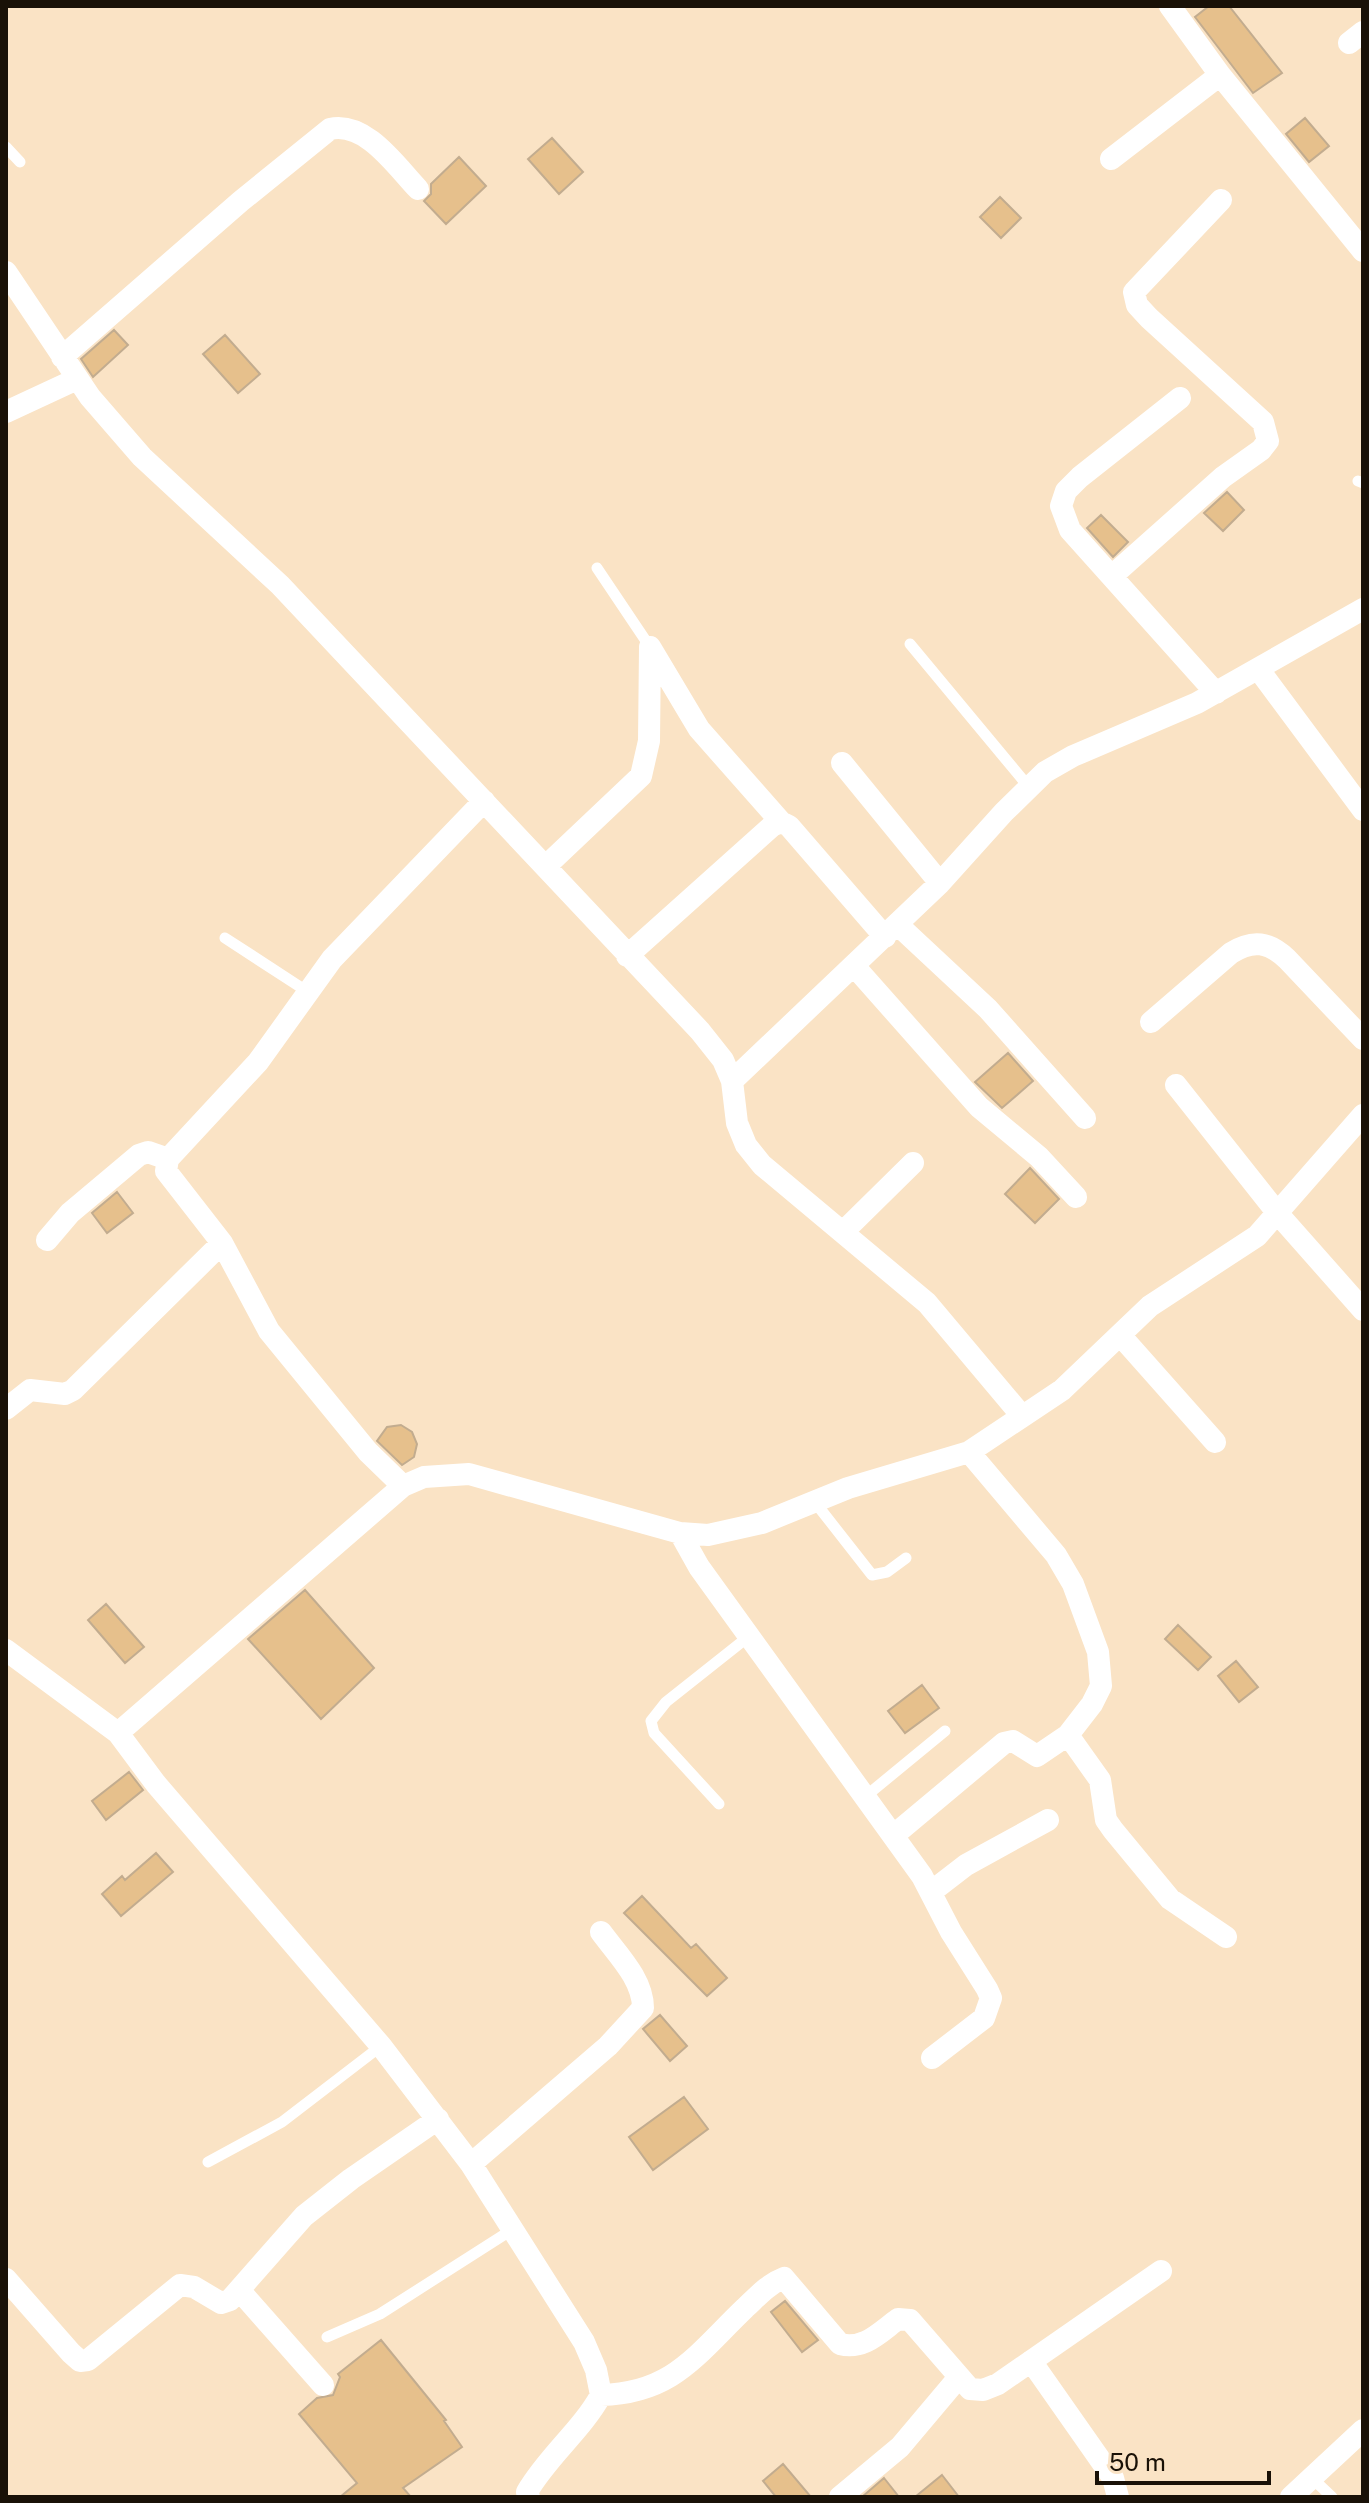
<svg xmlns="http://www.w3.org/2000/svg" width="1369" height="2503" viewBox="0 0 1369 2503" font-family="'Public Sans',sans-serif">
<rect width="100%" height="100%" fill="#fae3c5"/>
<path fill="#e6c08c" stroke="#c2ac8f" stroke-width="2" d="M1209,6H1229L1282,73L1253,93L1195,17Z
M1305,118L1329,146L1309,162L1286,134Z
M552,138L583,172L559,194L528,159Z
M459,157L486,186L446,224L424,201L431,194V184Z
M1000,197L1021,218L1001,238L980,217Z
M114,330L128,345L93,377L81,359Z
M225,335L260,374L238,393L203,354Z
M1227,492L1244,510L1223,531L1204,513Z
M1101,515L1128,542L1113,557L1087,528Z
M1008,1053L1033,1081L1002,1108L975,1082Z
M1030,1168L1059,1199L1035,1223L1005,1194Z
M117,1192L133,1213L107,1233L92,1213Z
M401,1425L412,1432L417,1444L414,1457L402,1465L377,1441L387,1427Z
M305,1590L374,1668L321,1719L248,1639Z
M106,1604L144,1647L125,1663L88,1620Z
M1178,1625L1211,1657L1198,1670L1165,1639Z
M1236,1661L1258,1687L1239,1702L1218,1676Z
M922,1685L939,1708L905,1733L888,1711Z
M129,1772L143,1790L106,1820L92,1801Z
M156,1853L173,1872L121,1916L102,1894L122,1876L125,1880Z
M642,1896L691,1948L696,1944L727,1978L707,1996L624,1913Z
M660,2015L687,2046L670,2061L643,2029Z
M684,2097L708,2129L653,2170L629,2137Z
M785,2301L818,2340L802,2352L771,2312Z
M381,2340L446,2420L444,2421L462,2447L403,2488L411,2497H340L357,2483L299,2414L317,2398L333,2395L340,2377L338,2374Z
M783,2464L811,2497H776L763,2481Z
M942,2475L959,2497H915Z
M884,2478L899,2497H862Z"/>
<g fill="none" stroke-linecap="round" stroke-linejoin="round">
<path stroke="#fff" stroke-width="11" d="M6,147L20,162
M1358,481L1363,483
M597,568L650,647
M910,644L1028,786
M225,938L308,992
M814,1501L872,1575L887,1572L906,1558
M866,1796L945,1731
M719,1804L654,1733L651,1721L666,1702L748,1637
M208,2162L282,2122L381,2046
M327,2337L380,2314L513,2229
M1313,2479L1332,2497"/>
<path stroke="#fff" stroke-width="22" d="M1349,43L1363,32
M1220,75L1363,251
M1111,159L1220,75L1170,6
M6,272L90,397L142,457L280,585L700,1031L723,1060L732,1081L737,1123L746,1145L762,1165L927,1303L1022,1416
M62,357L241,201L330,129C366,121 396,166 418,189
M1180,398L1080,477L1066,491L1061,506L1070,530L1216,693
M6,412L77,379
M1113,575L1223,477L1261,450L1268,441L1263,422L1149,318L1137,305L1134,292L1221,200
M1259,670L1363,810
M842,763L940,883
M546,866L641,776L649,741L650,647L699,729L781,822
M898,925L988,1009L1085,1118
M627,956L772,826L781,822L789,826L885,937
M855,967L979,1107L1039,1157L1076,1197
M1151,1022L1231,953C1253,939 1269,942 1287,959L1363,1039
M732,1081L940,883L1004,812L1045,772L1073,756L1197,703L1363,609
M1176,1085L1279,1215L1363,1310
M844,1231L913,1163
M47,1240L70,1213L139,1155L148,1152L168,1159
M1120,1335L1215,1442
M6,1409L30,1390L65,1394L73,1390L222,1243
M403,1486L368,1452L269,1331L222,1243L166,1171L168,1159L258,1062L332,959L484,801
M680,1533L699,1567L922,1876L951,1932L987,1989L991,1998L984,2018L932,2058
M6,1650L118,1733L156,1784L381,2046L471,2164L584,2342L596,2370L601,2395C581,2431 548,2456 527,2492L529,2497
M118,1733L403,1486L424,1477L469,1474L680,1533L708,1535L762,1523L848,1488L969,1452L1062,1390L1150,1306L1257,1236L1363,1115
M1068,1735L1100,1780L1106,1820L1113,1830L1170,1899L1226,1937
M894,1835L1004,1743L1013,1741L1037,1756L1068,1735L1092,1704L1101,1686L1098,1652L1073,1584L1056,1555L969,1452
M931,1892L966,1865L1048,1820
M471,2164L608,2046L643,2008C643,1979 617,1954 601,1932
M6,2279L71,2353L80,2361L88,2360L180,2285L194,2287L221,2303L230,2300L304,2216L351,2179L438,2119
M240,2291L323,2385
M1031,2361L1113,2478L1118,2497
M601,2395C673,2393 696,2355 745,2308C757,2297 768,2284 784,2278L840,2344C864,2350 879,2333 898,2319L910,2320L970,2389L983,2390L998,2384L1161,2271
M840,2497L900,2447L959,2377
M1291,2497L1363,2430"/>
</g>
<rect width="1369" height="2503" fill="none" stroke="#191107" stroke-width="16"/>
<path d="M1097 2471v12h172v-12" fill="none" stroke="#191107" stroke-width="4"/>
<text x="1109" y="2471" font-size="24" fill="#191107" stroke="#fae3c5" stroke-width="6" paint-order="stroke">50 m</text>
</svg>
